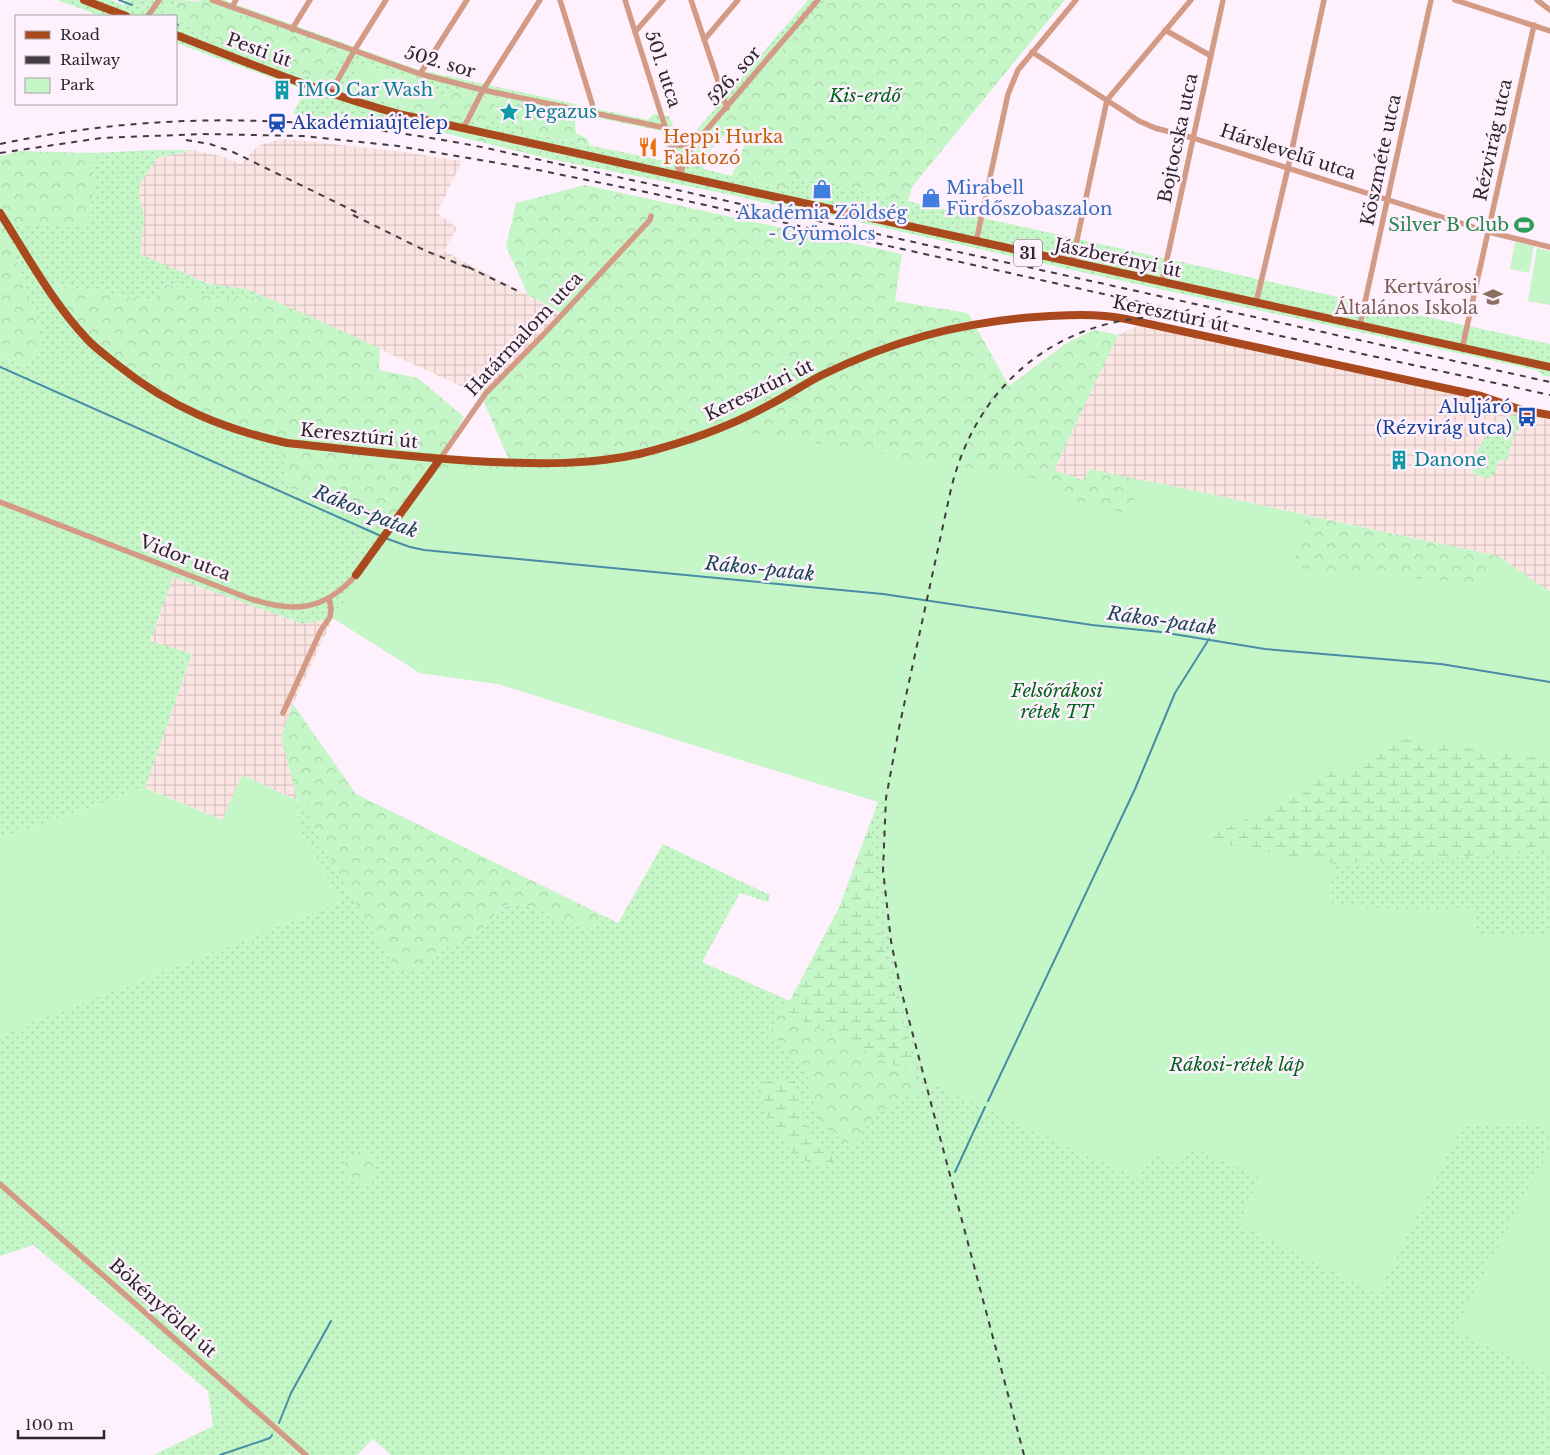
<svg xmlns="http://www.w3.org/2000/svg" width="1550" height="1455" viewBox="0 0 1550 1455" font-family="'Libre Baskerville',serif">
<defs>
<pattern id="industrial-grid" width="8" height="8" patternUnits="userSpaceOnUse" patternTransform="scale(1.25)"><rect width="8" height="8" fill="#fce6e3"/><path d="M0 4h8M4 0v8" fill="none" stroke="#d8c5c3"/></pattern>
<pattern id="grass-dots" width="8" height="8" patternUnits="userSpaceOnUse" patternTransform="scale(1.25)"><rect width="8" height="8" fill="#c5f6c7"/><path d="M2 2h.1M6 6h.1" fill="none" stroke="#a9d3ab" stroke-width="1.8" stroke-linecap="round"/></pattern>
<pattern id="forest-crowns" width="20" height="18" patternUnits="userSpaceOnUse" patternTransform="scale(1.25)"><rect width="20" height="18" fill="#c5f6c7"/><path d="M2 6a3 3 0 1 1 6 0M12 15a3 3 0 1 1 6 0" fill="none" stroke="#a9d3ab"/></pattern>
<pattern id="wetland-marsh" width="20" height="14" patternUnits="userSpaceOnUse" patternTransform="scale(1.25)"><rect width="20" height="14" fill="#c5f6c7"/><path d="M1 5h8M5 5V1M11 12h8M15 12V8" fill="none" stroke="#a9d3ab"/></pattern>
</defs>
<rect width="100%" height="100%" fill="#fef1fd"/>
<path fill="url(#industrial-grid)" d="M288,139L404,152L462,161L437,213L457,228L444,251L562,313L481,395L247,289L209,284L139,254L144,217L139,195L141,182L157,158L193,150L221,156L241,164L255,149L261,145L277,140Z
M1140,325L1484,400L1505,408L1550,420V592L1498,556L1145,480H1083L1054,470L1118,335Z
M173,577L303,624L333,618L293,704L281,736L297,800L242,775L223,820L145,788L192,654L150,642Z"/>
<path fill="url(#grass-dots)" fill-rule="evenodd" d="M57,0H111L124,5L125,0H180L163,13L171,16H101Z
M197,0H224L416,69L648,120L653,114L669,116L678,138L689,139L808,0H826L714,128L723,125L730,129L701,161L704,169L785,189L790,175L1550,344V377L1544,376L1536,370L1108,278L818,213L793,209L787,206L784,207L727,194L550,159L551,153L528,148L522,150L507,144L368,109L374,120L386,124L293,114L305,90L176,43V19L237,49L346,53ZM358,63L396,75L420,79L412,87L443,96L459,90L543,108L557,118L575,121L574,113L662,131L670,162L520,131L521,107L496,102L489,124L435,116L389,103L388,95Z
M156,150H193L157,158L141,182L139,195L144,217L140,254L209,284L247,289L268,298H215L166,284L153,301L53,284L280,442L394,530L333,618L303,624L173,577L150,641L192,654L145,788L0,839V356L26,367L44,338L2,224L93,192L92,153Z
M1508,415L1529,419L1514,434L1507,460L1498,461L1496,471L1490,478L1474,475L1472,459L1488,434Z
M818,709L1335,864L1550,851V1455H391L373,1439L357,1455H154L213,1426L208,1391L33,1245L0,1256V1035L341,902L298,826L297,800L308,807L310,819L352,898L397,970L424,969L437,955L449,945L468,941L484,928L500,908L510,904L536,907L563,920L592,929L604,916L618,923L663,844L770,895L768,902L740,893L702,962L790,1001L839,908L878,802L767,768Z"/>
<path fill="url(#forest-crowns)" d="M180,0L205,2L346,53L326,83L237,49L176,19V16H171L163,13L164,4H176Z
M826,0H1065L912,187L908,202L790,175L786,189L732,176L746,141L723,125L717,131L713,128Z
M396,75L420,79L413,87L443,96L459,90L543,108L557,118L575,121L576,133L588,139L589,145L520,131V107L496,102L489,124L435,116L389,103L388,95Z
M368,109C418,126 473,130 522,150L528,148L551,153L550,159L395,121C384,124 372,123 367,112Z
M20,151L92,153L93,192L87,227L3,224L44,338L26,367L0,356V156Z
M585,185L902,254L895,301L968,313L1009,386L1068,342L1095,330L1118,335L1054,470L1083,480L1090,469L1498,556L1550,592V851L1335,864L767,768L498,684L420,673L333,618L393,530L287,486L280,442L215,420L144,384L83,332L52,284L153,301L166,284L215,298H268L380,348L379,370L418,378L464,417L441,456L508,458L481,395L562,313L528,295L506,246L516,203Z
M293,704L356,794L604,916L592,929L563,920L536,907L509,904L500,908L484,928L468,941L449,945L437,955L424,969L409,971L397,970L352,898L310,819L308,807L297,800L281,736Z
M778,1005L817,1017L892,1008L919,1091L893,1104L870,1120L853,1146L840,1139L819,1121L809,1079L771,1032Z
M344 1168a16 16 0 1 1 32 0a16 16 0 1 1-32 0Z"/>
<path fill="url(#wetland-marsh)" d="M1550,697V851L1335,864L1199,840L1311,789L1306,782L1330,767L1405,739Z
M871,821L877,919L893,988L916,1075L784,1012L839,908Z
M780,1079L795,1081L804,1122L813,1137L835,1160C814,1179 782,1143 772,1125C767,1114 763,1101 757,1090V1086L765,1082Z"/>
<path fill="#c5f6c7" d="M358,63L396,75L388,95L351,82Z
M1515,242L1534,246L1529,273L1510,269Z
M1537,248L1550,251V305L1528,301Z
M734,430L1050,481L1058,497L1127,514L1145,480L1306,515L1293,568L1487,584L1498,556L1550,592V759L1405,739L1346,771L1330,767L1306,782L1312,789L1200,840L1335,864L1328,903C1377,911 1425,910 1473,908L1476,937L1550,934V1129L1522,1123L1463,1125L1378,1294L1239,1224L1260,1177L1189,1146L1180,1166L1151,1153L1139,1179L925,1081C907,1012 888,943 883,872C881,849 885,826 885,803L767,768L498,684L420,673L333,618L394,530L436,472C453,462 472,471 490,473C500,475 509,473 518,471C557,469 597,468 635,460C669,453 702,441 734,430Z
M242,775L297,800L298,826L341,902L0,1035V839L145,788L222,820Z
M1550,1149V1375L1454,1330Z"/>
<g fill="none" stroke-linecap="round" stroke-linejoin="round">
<path stroke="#488ca6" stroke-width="2" d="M119,0L132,5
M176,24L178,25
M0,367L381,536
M385,538L410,547L424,550L883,594L1092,625L1161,632L1265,649L1441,664L1550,682
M988,1101L1135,789L1175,693L1209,639
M955,1172L985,1107
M279,1423L291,1393L331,1321
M220,1455L270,1438L272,1435"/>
<path stroke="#d39b85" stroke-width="5.5" d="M212,0L420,74L483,90L666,128
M560,0L595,113
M625,0L680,174
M691,0L727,108
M1455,0L1550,31
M1537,0L1550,10
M232,7L236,0
M148,16L159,0
M292,29L310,0
M1165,30L1211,56
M635,32L663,0
M704,40L738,0
M1032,52L1139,121L1155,128L1193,138L1489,232L1550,247
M420,74L467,0
M331,92L354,51L386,0
M463,129L483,90L540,0
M671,144L692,147
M680,176L684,162L692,147L818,0
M976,242L1008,94L1018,70L1076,0
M1072,263L1107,100L1191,0
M1162,282L1223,0
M1256,303L1288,168L1324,0
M1360,325L1431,0
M1462,349L1534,25
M440,459L486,393L543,335L650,220L651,216
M0,502L248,598C292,613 323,612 356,575
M283,713L321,630L330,617L331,609L329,598
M0,1184L306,1455"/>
<path stroke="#ab491e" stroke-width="8" d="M84,0L126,16
M176,35C251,64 326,95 403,115L1550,367
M0,213C27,255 52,302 87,339C96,349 108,357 119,366C170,407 223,429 287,443C355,450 423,459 491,462C540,464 590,465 639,454C683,443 729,427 769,405C787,396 804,384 822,375C892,341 958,323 1035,317C1066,315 1096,313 1126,319L1481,396L1522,410L1550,415
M356,575L440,459"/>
<path stroke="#423c42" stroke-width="2" stroke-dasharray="6 6" stroke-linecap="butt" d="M186,140L210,144L233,152L362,215
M0,144C165,109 321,115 486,148L1550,382
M0,153L101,138L202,134L303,136L398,146L538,170L665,196L1184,312
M353,215L426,251L474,270
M468,267L520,292
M1024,1455L900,986L891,941L883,870L886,798L899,728L951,489C981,365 1088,299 1212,321L1550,395"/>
</g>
<defs>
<symbol id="building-bare" viewBox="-9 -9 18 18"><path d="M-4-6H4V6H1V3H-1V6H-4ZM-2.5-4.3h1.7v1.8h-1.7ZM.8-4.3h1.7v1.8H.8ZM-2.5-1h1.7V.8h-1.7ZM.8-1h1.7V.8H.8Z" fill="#0f9aa8" stroke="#fef1fd" stroke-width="2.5" paint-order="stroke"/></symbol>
<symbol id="sight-bare" viewBox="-9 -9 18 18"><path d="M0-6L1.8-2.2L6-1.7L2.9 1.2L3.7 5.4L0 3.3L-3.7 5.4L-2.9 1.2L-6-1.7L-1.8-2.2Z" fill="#0f9aa8" stroke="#fef1fd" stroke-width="2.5" paint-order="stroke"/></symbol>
<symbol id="station-bare" viewBox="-9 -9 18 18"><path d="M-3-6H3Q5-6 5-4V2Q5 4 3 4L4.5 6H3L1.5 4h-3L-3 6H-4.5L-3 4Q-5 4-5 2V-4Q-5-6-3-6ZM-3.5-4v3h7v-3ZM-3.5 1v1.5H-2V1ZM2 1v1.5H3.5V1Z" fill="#1a4fb4" stroke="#fef1fd" stroke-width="2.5" paint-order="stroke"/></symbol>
<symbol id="restaurant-bare" viewBox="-9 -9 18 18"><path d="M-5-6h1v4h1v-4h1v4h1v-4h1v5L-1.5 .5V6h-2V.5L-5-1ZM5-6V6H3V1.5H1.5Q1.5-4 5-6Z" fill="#e8710a" stroke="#fef1fd" stroke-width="2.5" paint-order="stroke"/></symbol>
<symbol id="shop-bare" viewBox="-9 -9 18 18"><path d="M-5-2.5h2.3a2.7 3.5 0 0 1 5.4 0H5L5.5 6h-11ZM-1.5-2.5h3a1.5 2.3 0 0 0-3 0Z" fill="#3f7fe0" stroke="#fef1fd" stroke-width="2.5" paint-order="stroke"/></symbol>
<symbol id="stadium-bare" viewBox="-9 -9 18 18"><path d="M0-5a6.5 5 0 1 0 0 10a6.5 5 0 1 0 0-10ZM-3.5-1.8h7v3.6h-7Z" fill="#2e9e5b" stroke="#fef1fd" stroke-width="2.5" paint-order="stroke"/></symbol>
<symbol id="school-bare" viewBox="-9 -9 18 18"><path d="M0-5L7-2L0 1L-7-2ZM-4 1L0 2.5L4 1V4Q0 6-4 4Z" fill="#8d6e63" stroke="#fef1fd" stroke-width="2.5" paint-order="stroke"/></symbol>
<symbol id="bus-bare" viewBox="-9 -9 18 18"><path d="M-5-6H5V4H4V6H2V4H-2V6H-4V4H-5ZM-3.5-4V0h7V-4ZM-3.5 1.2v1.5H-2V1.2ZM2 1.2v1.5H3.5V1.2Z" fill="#1a4fb4" stroke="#fef1fd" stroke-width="2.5" paint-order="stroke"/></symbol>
</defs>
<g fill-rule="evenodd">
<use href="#building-bare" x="268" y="76" width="28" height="28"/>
<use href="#sight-bare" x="495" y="98" width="28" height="28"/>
<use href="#station-bare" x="263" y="109" width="28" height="28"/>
<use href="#restaurant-bare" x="634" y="133" width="28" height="28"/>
<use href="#shop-bare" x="808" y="175" width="28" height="28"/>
<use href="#shop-bare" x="917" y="184" width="28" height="28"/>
<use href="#stadium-bare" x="1510" y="211" width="28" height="28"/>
<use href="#school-bare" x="1479" y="283" width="28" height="28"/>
<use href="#bus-bare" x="1513" y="403" width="28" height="28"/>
<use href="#building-bare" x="1385" y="446" width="28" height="28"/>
</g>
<g text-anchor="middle" stroke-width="5" stroke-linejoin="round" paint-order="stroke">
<rect fill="#fef1fd" stroke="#6b646b" stroke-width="1" x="1014" y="239.5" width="28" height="27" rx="4"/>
<g font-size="16" font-weight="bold" fill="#2c272c">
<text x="1028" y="259">31</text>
</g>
<g font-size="18" fill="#2c272c" stroke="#fef1fd">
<text transform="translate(259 50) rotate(20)" y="6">Pesti út</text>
<text transform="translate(440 62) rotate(16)" y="6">502. sor</text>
<text transform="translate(663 69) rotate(72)" y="6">501. utca</text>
<text transform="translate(734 76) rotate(-49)" y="6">526. sor</text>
<text transform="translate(1178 138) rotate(-78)" y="6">Bojtocska utca</text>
<text transform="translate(1493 140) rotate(-78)" y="6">Rézvirág utca</text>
<text transform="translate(1288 152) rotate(18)" y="6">Hárslevelű utca</text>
<text transform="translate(1381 160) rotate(-78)" y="6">Köszméte utca</text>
<text transform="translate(1118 258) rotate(12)" y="6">Jászberényi út</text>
<text transform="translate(1171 314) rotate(12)" y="6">Keresztúri út</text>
<text transform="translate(524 334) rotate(-47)" y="6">Határmalom utca</text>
<text transform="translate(759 390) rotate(-26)" y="6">Keresztúri út</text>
<text transform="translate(359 436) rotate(6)" y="6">Keresztúri út</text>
<text transform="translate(185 558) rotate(21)" y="6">Vidor utca</text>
<text transform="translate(163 1308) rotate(42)" y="6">Bökényföldi út</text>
</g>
<g font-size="18" fill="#0d838f" stroke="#fef1fd" text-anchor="start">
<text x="297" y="96">IMO Car Wash</text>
<text x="524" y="118">Pegazus</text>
<text x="1414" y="466">Danone</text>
</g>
<g font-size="18" font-style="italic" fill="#00641a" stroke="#fef1fd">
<text x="865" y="102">Kis-erdő</text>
<text x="1057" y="697">Felsőrákosi<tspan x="1057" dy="21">rétek TT</tspan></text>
<text x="1237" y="1071">Rákosi-rétek láp</text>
</g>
<g font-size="18" fill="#164399" stroke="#fef1fd" text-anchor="start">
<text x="292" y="129">Akadémiaújtelep</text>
<text x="1512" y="413" text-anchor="end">Aluljáró<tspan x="1512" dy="21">(Rézvirág utca)</tspan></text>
</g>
<g font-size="18" fill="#c56008" stroke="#fef1fd" text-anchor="start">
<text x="663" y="143">Heppi Hurka<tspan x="663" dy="21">Falatozó</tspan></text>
</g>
<g font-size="18" fill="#366cbe" stroke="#fef1fd" text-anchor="start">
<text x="946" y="194">Mirabell<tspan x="946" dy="21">Fürdőszobaszalon</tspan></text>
<text x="822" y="219" text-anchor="middle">Akadémia Zöldség<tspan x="822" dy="21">- Gyümölcs</tspan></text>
</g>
<g font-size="18" fill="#27864d" stroke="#fef1fd" text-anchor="end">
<text x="1509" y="231">Silver B Club</text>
</g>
<g font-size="18" fill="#785e54" stroke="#fef1fd" text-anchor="end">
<text x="1478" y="293">Kertvárosi<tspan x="1478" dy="21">Általános Iskola</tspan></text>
</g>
<g font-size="19" font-style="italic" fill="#194554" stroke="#fef1fd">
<text transform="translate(366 511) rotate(22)" y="7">Rákos-patak</text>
<text transform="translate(760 568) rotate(6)" y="7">Rákos-patak</text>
<text transform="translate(1162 620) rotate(8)" y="7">Rákos-patak</text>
</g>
</g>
<rect x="15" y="15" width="162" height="90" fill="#fef1fd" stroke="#aaa0a9"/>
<rect x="25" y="31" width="25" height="8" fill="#ab491e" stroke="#aaa0a9"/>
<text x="60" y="40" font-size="15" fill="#2c272c">Road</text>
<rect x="25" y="56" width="25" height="8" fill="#423c42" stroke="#aaa0a9"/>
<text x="60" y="65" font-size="15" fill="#2c272c">Railway</text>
<rect x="25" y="78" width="25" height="15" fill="#c5f6c7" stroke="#aaa0a9"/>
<text x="60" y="90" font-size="15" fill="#2c272c">Park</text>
<path d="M18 1430v8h86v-8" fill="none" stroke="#2c272c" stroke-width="2.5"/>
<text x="25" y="1430" font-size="15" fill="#2c272c" stroke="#fef1fd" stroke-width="4" paint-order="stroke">100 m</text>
</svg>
